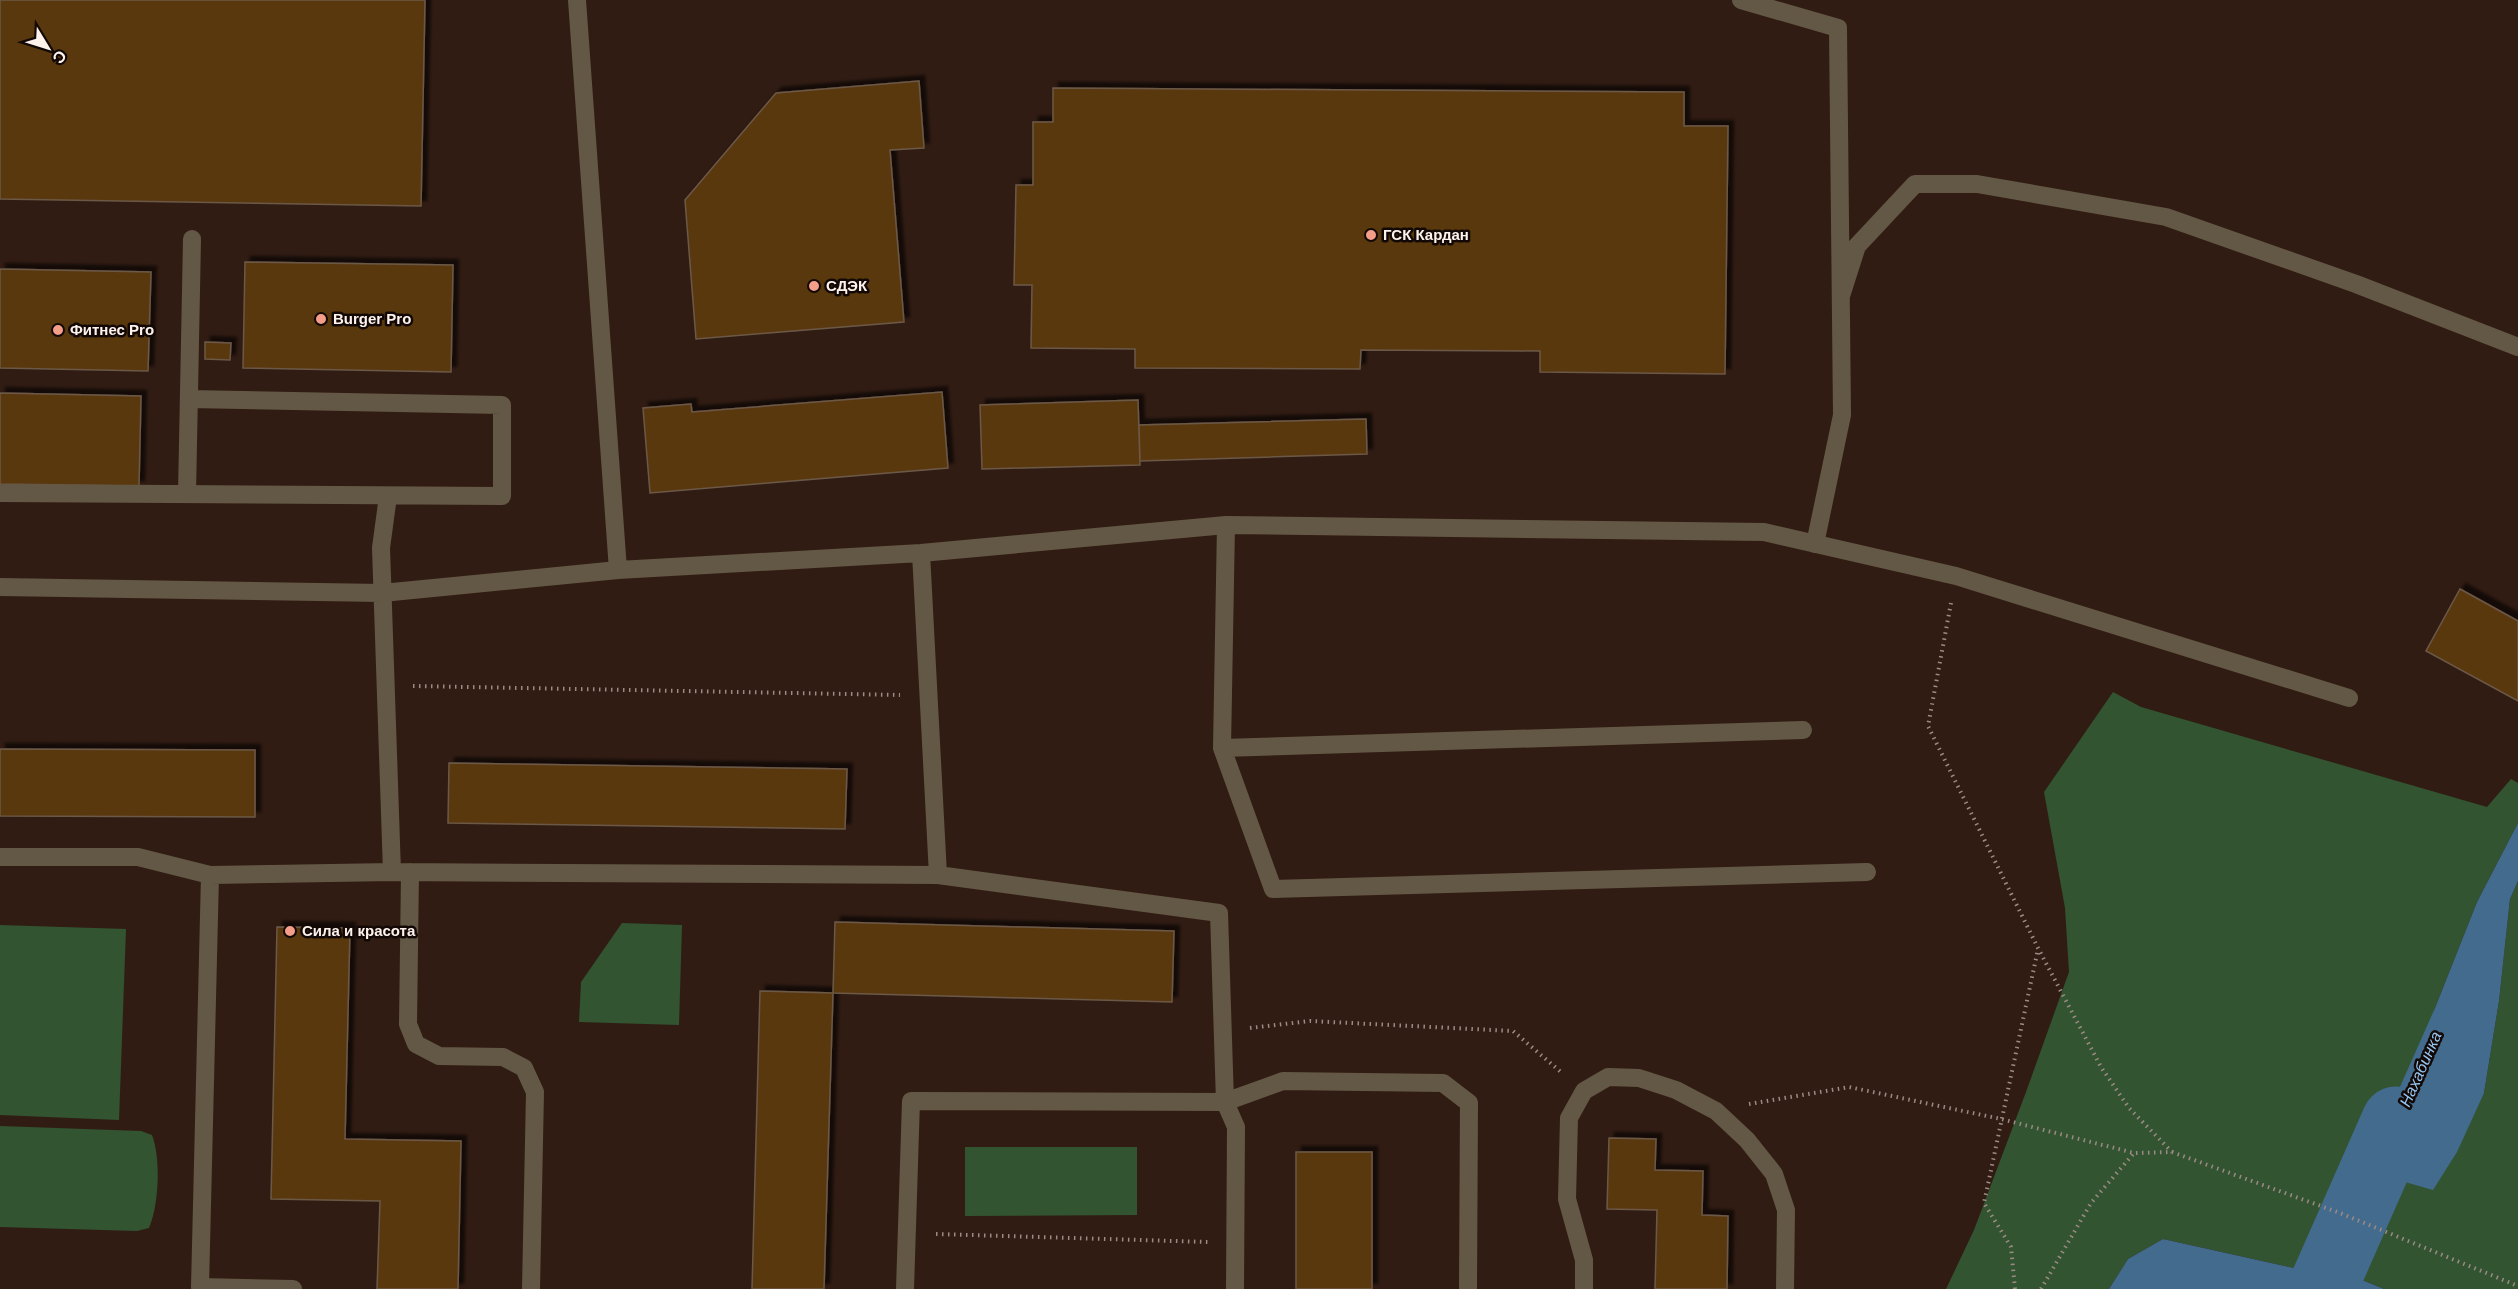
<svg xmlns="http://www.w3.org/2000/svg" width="2518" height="1289" viewBox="0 0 2518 1289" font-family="Arial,sans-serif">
<defs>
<filter id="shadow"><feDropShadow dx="5.5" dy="-5.5" stdDeviation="1.5" flood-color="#0009"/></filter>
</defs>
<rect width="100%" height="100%" fill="#311c13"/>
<path fill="#325431" d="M2113,692L2141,707L2487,807L2511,779L2518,783V823L2477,902L2435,1008L2366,1212L2384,1175L2484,1093L2499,1001L2510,899L2518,881V1289H2384L2340,1271L2357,1234L2339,1226L2323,1257L2312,1272L2163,1239L2128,1259L2109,1289H1946L1974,1230L2026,1092L2069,972L2065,908L2044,792Z
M622,923L682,925L679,1025L579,1022L581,982Z
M0,925L126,929L119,1120L0,1115Z
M0,1126L141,1131L152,1135C161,1158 159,1205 149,1228L137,1231L0,1227Z
M965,1147H1137V1215L965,1216Z"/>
<path fill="#436b8e" d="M2518,823V881L2510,899L2499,1001L2484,1093L2457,1152L2433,1190L2384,1176L2366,1212L2348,1204L2435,1008L2477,902Z
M2339,1226L2358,1233L2340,1271L2384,1289H2109L2128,1259L2163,1239L2312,1272L2323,1257Z"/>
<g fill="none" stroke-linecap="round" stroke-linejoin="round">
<path stroke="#436b8e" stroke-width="69" d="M2322,1289L2396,1121"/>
</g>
<path fill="#5a3710" stroke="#6c5947" stroke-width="1.5" filter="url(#shadow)" d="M0,0H425L421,206L0,199Z
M919,81L924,148L890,150L904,322L696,339L685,200L776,93Z
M1053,88L1684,92V126H1728L1725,374L1540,372V351L1361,350L1360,369L1135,368V349L1031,348L1032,285H1014L1016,185H1033V122H1053Z
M245,262L453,265L451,372L243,368Z
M0,269L151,272L148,371L0,368Z
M205,342L231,343L230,360L205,359Z
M942,392L948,468L650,493L643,408L691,404L692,412Z
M0,393L141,396L139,486L0,484Z
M1138,400L1140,465L982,469L980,405Z
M1366,419L1367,454L1140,461L1139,425Z
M2460,589L2518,621V701L2426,651Z
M0,749L255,750V817L0,816Z
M449,763L847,769L845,829L448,823Z
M835,922L1174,931L1172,1002L833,993Z
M277,927L350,928L345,1139L461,1141L458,1289H377L380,1201L271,1199Z
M760,991L833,993L824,1289H752Z
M1609,1138L1656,1139L1655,1170L1703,1171L1702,1215L1728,1216L1727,1289H1655L1657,1210L1607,1209Z
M1296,1152H1372V1289H1296Z"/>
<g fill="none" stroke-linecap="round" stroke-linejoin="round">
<path stroke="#9b8b84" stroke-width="4" stroke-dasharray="1.5 4.5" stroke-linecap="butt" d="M1951,603L1928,726L2038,948L2101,1067L2129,1108L2172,1152
M413,686L900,695
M1250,1028L1310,1021L1513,1031L1562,1073
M1749,1104L1849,1087L2001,1119L2134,1153L2172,1152L2340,1213L2518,1286
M936,1234L1208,1242
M2015,1289L2011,1247L1984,1203L2038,949
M2041,1289L2091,1203L2134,1153"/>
<path stroke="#635845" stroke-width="18" d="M577,0L618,570
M1741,0L1838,28L1842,415L1815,544
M1841,296L1857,246L1915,184H1977L2166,217L2356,284L2518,347
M0,493L502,496V405L189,399
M187,494L192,239
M388,496L381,548L392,872L938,875L1219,913L1225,1102L911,1101L905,1289
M1226,525L1764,532L1956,576L2349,698
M921,553L938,875
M0,587L382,593L618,570L921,553L1226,525L1222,748L1273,889L1867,872
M1222,748L1803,730
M0,857H138L210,875
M410,872L408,1024L416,1044L439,1056L503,1057L524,1068L535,1092L531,1289
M293,1289L200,1287L210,875L392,872
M1235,1289L1236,1127L1225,1102L1283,1081L1443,1083L1469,1103L1468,1289
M1584,1289V1260L1567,1199L1569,1118L1584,1091L1608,1077L1639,1078L1676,1090L1716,1111L1747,1140L1774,1174L1786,1210L1785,1289"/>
</g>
<g fill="#f49e8a" stroke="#120906" stroke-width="2">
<circle cx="1371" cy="235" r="6"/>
<circle cx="814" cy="286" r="6"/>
<circle cx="321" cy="319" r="6"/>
<circle cx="58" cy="330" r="6"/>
<circle cx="290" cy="931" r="6"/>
</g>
<g text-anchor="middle" stroke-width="5" stroke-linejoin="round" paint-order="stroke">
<g font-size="15" font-weight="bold" fill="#fef2ed" stroke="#120906" text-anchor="start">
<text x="1383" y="240">ГСК Кардан</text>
<text x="826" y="291">СДЭК</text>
<text x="333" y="324">Burger Pro</text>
<text x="70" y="335">Фитнес Pro</text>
<text x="302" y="936">Сила и красота</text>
</g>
<g font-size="16" font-style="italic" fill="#96c7f4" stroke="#120906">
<text transform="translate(2420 1069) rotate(-66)" y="6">Нахабинка</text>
</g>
</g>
<g transform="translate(48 48) rotate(128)" stroke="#120906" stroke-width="4.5" paint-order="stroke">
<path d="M0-4.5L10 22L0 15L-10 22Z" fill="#fef2ed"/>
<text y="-9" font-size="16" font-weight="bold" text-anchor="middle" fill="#fef2ed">С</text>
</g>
</svg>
